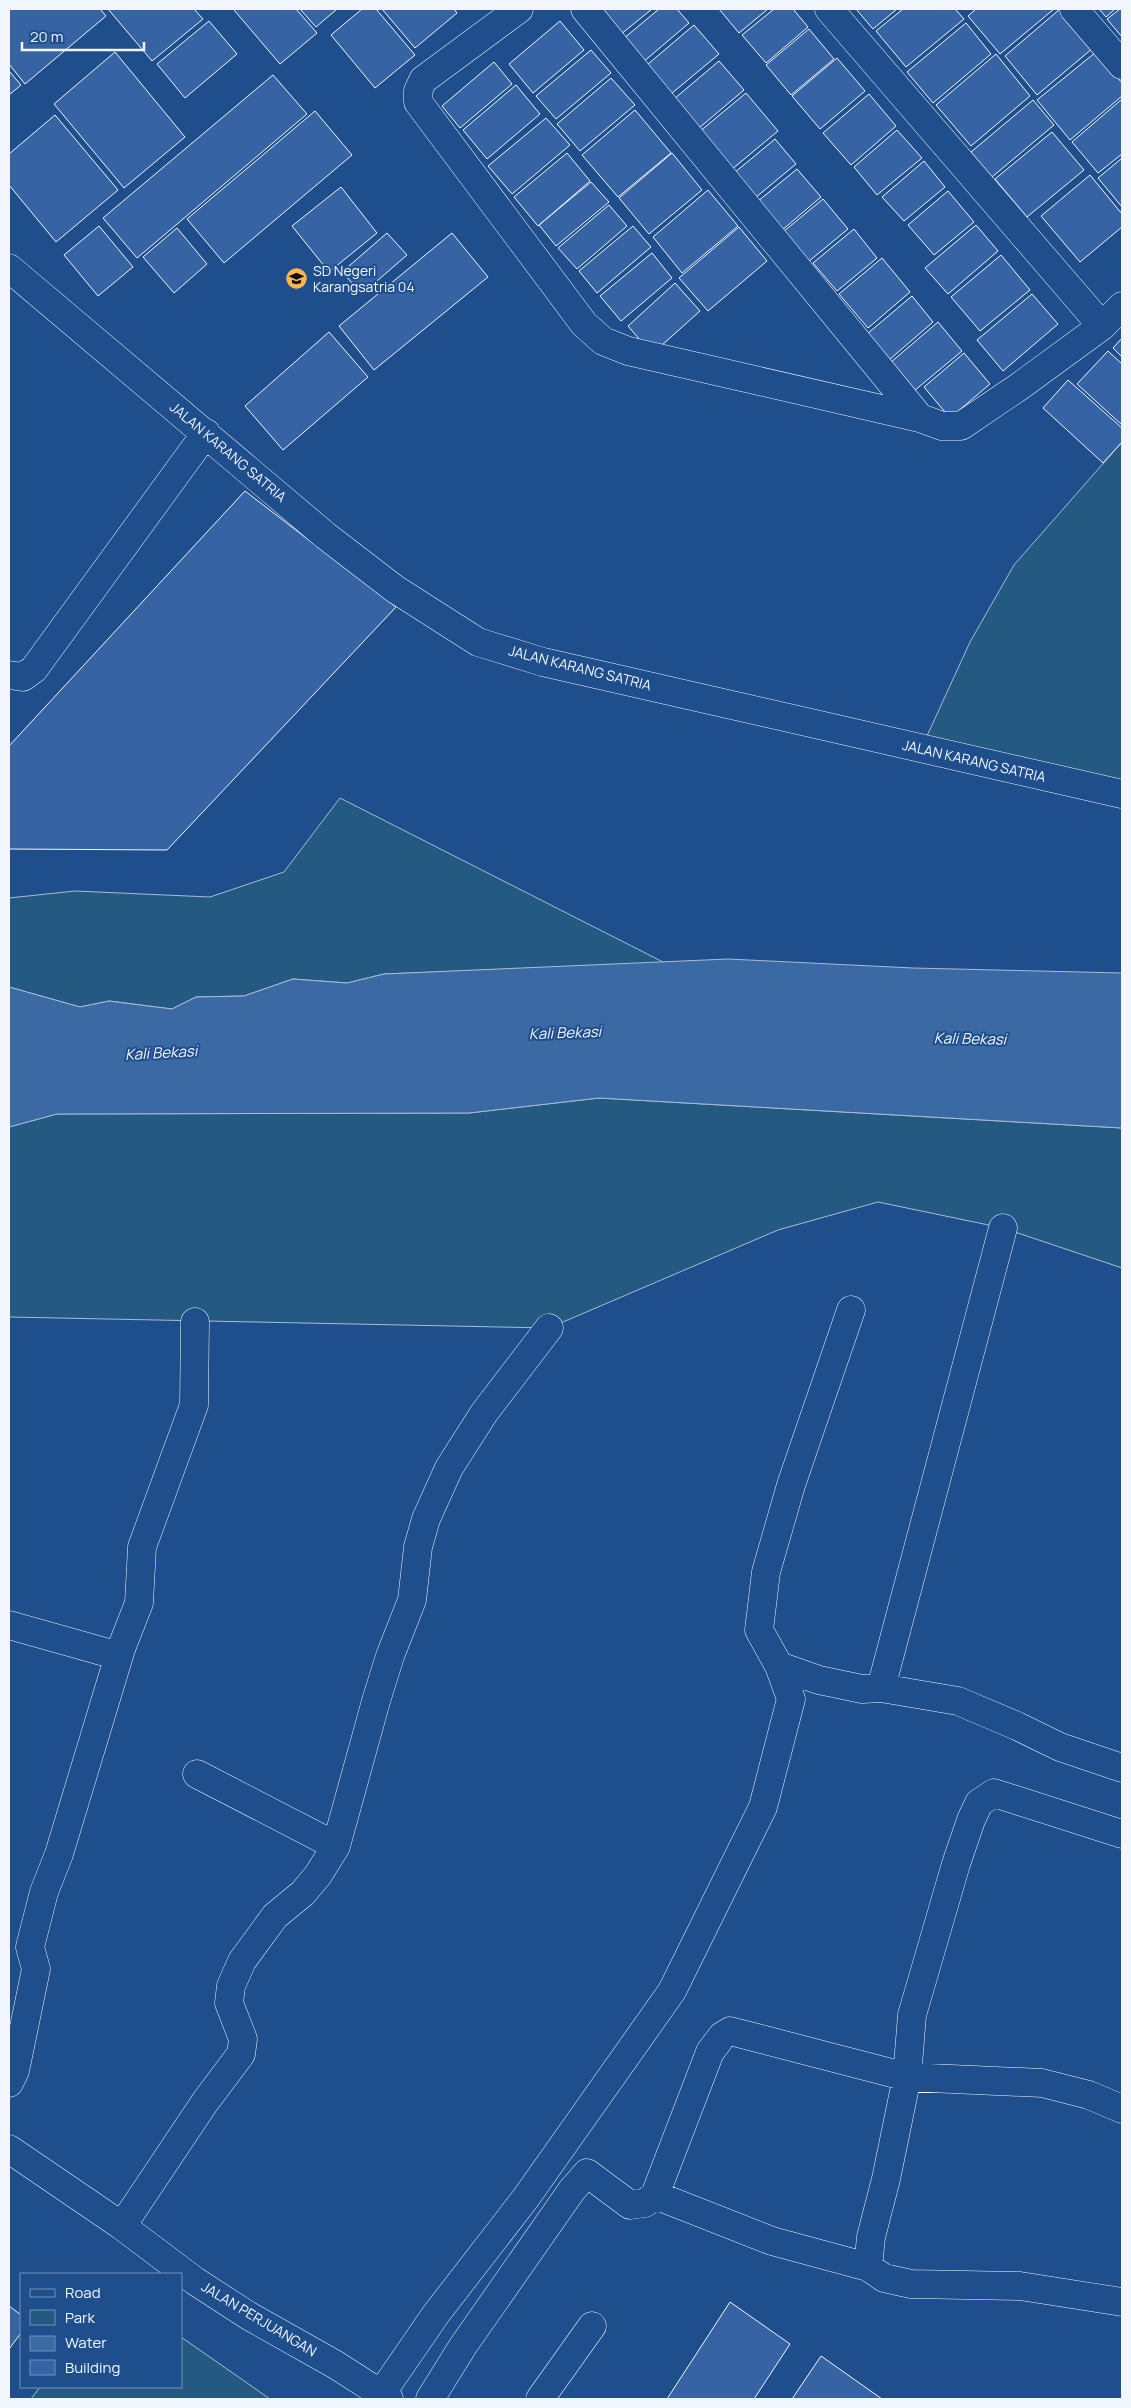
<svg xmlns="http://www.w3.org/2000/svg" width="1131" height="2408" viewBox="0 0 1131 2408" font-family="Manrope,sans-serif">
<rect width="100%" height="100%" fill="#1f4e8c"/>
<path fill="#245a82" stroke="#a8bbd7" d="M1122,442V794L921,749L970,642L1014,565Z
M340,798L665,963L384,974L347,983L293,979L244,996L196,997L172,1009L109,1001L80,1007L9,987V898L75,891L210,897L284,872Z
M599,1098L1122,1128V1268L1003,1228L878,1202L778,1230L549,1328L9,1317V1127L57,1114L469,1113Z
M181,2337L270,2399H31L40,2387H181Z"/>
<path fill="#3b69a3" stroke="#a8bbd7" d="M728,959L913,968L1122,973V1128L599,1098L469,1113L57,1114L9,1127V987L80,1007L109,1001L172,1009L196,997L244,996L293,979L347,983L384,974Z"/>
<path fill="#3563a3" stroke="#f2f6ff" d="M9,9H100L106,16L25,84L9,64Z
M108,9H194L203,19L152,61Z
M236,9H296L317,33L280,64L234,10Z
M300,9H337L316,27Z
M362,9H376L415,55L375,88L331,35Z
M382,9H454L457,13L415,48Z
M598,9H652L620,35Z
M659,9H677L689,23L642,63L623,39Z
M719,9H768L739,33Z
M774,9H793L808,27L766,63L742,35Z
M856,9H897L873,29Z
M903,9H955L964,19L906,67L876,31Z
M976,9H1054L1000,54L968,16Z
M1060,9L1093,48L1037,95L1005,56Z
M1099,9H1115L1106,17Z
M1120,9H1122V37L1107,19Z
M209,21L237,54L185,98L157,64Z
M560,21L584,50L533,93L509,64Z
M966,23L991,54L933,103L907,72Z
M694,25L719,54L671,94L647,65Z
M809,29L834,59L791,95L766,65Z
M591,50L611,73L556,119L536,96Z
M115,52L185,137L124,188L54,104Z
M1096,52L1122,83V96L1070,140L1037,100Z
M996,54L1030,96L971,146L936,105Z
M837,58L865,91L820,129L792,96Z
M719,61L744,90L699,128L674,99Z
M494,62L512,84L460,128L442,106Z
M9,71L21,85L9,95Z
M273,75L307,114L137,258L103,218Z
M611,78L635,105L580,151L557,124Z
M516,85L540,114L487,159L463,130Z
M746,93L778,131L731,170L699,132Z
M869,94L896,126L851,165L823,133Z
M1122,99V154L1098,173L1072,142Z
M1033,100L1054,125L992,177L971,152Z
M635,110L671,153L618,197L582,155Z
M315,111L352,155L224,263L187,219Z
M55,115L118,190L56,242L9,185V154Z
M546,118L570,145L512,194L488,166Z
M897,130L922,158L877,195L854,167Z
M1052,132L1084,170L1027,217L995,179Z
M775,139L796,164L755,198L734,173Z
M567,153L590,181L538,226L514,197Z
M672,153L702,190L649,234L619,198Z
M1122,158V207L1098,178Z
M924,161L945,187L904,221L882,197Z
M797,169L821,197L781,231L757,202Z
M1090,175L1122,214V227L1080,262L1041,216Z
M591,182L609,202L556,246L539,225Z
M341,187L377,233L329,272L292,226Z
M708,190L738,226L682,273L653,237Z
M948,191L974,222L934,255L908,225Z
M823,199L848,229L808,262L783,232Z
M609,205L627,226L577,269L558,248Z
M976,225L998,251L948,294L925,268Z
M99,226L133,267L98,296L64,255Z
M633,226L651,247L597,293L579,271Z
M739,227L767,261L708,311L679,278Z
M177,228L207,264L174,293L143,257Z
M854,229L877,258L837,291L813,263Z
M387,233L407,255L362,294L342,272Z
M452,233L488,277L374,370L339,326Z
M652,253L672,278L621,321L600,296Z
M1001,255L1030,290L980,331L951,297Z
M882,258L910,292L868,328L839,294Z
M675,283L700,311L652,354L628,326Z
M1032,294L1058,324L1003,371L977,340Z
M912,296L933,322L889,360L867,334Z
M938,322L962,351L914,391L890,363Z
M329,332L368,377L283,450L245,406Z
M1122,338V357L1113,348Z
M1108,351L1122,364V425L1077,384Z
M964,353L990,384L950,418L924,387Z
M1068,380L1122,428V442L1103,463L1043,408Z
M245,491L396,607L167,850L9,849V746Z
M730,2302L790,2344L754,2399H667Z
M9,2306L21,2315V2333L9,2349Z
M821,2356L882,2399H792Z"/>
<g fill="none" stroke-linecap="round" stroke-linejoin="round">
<defs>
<path id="minor" d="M519,9L423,80L418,91V102L584,324L603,341L628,351L920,418L942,426H961L1020,386L1102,326L1122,306
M585,9L920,418
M829,9L1102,326
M1074,9L1122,65
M9,268L326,536L395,589L478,642L543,662L1122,794
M9,675L23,677L34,669L206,433
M9,1625L119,1656
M779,1666L819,1680L862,1689L881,1688L958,1701L1017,1726L1060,1747L1122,1768
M881,1688L1003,1228
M197,1774L336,1846
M1122,1834L994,1793L979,1803L971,1820L956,1864L912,2015L907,2077L886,2179L871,2237L868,2267L884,2278L911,2284L1020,2286L1122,2302
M9,2083L15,2071L36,1969L30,1947L44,1892L59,1854L121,1649L139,1603L142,1547L194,1405L195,1322
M655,2195L772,2241L868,2267
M122,2226L205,2102L241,2054L243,2039L229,2003L231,1986L242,1961L275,1916L303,1893L318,1875L336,1846L376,1701L390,1656L412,1600L418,1547L426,1519L449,1468L484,1413L549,1328
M381,2394L436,2314L525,2199L672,1991L763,1807L791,1699L779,1666L759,1630L766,1572L791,1485L851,1310
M430,2399L463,2346L572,2190L587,2173L630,2205L645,2203L655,2195L710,2052L722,2036L730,2031L907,2077L1042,2083L1089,2095L1122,2109
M540,2399L592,2326"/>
<path id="major" d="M9,2149L122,2226L195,2281L249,2316L336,2365L389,2399"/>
</defs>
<use href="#minor" stroke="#f2f6ff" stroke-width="29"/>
<use href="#major" stroke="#f2f6ff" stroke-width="29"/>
<use href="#minor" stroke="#1f4e8c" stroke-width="28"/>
<use href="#major" stroke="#1f4e8c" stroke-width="28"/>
</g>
<defs>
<symbol id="school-disc" viewBox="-11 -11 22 22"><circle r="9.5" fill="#ffb74d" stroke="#1f4e8c"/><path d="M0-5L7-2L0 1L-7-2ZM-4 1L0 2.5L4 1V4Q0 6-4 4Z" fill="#111"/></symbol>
</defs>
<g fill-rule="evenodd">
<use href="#school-disc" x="284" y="266" width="25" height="25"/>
</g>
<g text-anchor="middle" stroke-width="4" stroke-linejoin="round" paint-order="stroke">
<g font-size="14" fill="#f2f6ff" stroke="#1f4e8c" text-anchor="start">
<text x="313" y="276">SD Negeri<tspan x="313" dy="16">Karangsatria 04</tspan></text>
</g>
<g font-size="14" fill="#f2f6ff" stroke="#1f4e8c">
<text transform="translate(228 452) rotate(40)" y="5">JALAN KARANG SATRIA</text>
<text transform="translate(580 668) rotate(14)" y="5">JALAN KARANG SATRIA</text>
<text transform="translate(974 761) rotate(13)" y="5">JALAN KARANG SATRIA</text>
<text transform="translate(259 2319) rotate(31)" y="5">JALAN PERJUANGAN</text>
</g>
<g font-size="15" font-style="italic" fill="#f2f6ff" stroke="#1f4e8c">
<text transform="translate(565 1033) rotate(-2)" y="5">Kali Bekasi</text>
<text transform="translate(970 1039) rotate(1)" y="5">Kali Bekasi</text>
<text transform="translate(161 1053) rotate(-3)" y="5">Kali Bekasi</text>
</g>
</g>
<rect width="1131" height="2408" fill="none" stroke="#f2f6ff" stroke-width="20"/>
<rect x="20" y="2273" width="162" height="115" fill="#1f4e8c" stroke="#7391ba"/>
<rect x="30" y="2289" width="25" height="8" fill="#1f4e8c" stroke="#7391ba"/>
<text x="65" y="2298" font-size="15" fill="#f2f6ff">Road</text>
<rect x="30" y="2310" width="25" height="15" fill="#245a82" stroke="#7391ba"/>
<text x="65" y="2323" font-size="15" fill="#f2f6ff">Park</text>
<rect x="30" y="2336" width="25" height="15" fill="#3b69a3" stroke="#7391ba"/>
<text x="65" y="2348" font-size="15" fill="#f2f6ff">Water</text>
<rect x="30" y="2360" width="25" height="15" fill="#3563a3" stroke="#7391ba"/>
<text x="65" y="2373" font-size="15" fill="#f2f6ff">Building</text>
<path d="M22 42v8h122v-8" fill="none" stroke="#f2f6ff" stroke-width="2.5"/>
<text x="30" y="42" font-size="15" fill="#f2f6ff" stroke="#1f4e8c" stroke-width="4" paint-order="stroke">20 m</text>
</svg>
